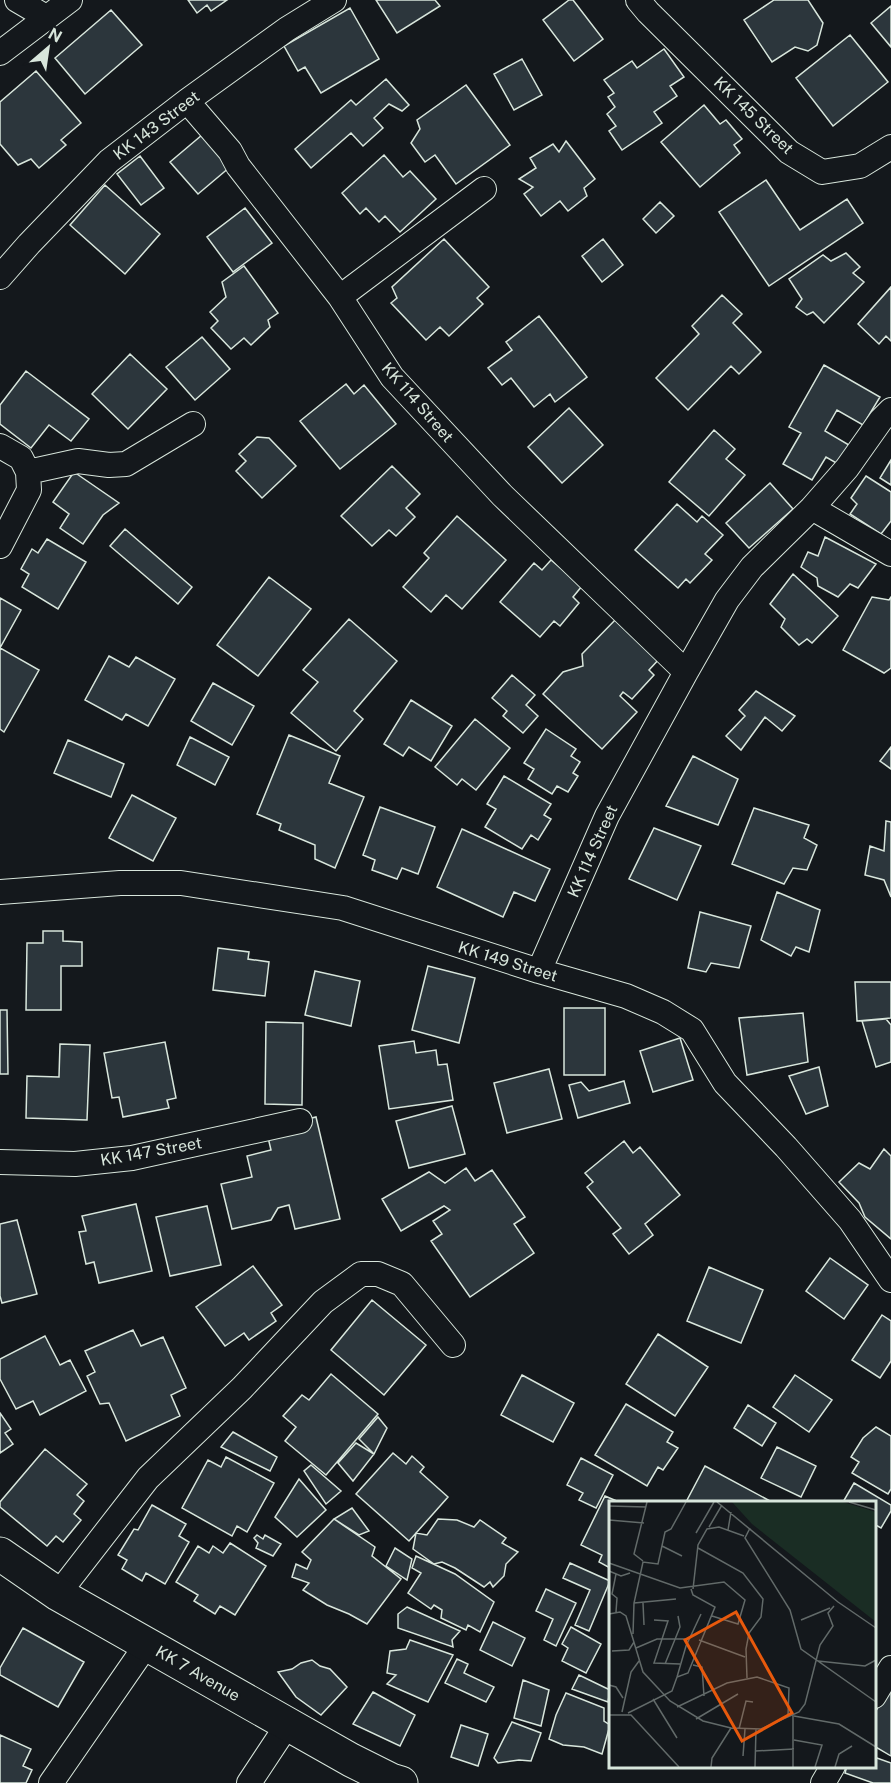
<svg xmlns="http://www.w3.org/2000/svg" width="891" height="1783" viewBox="0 0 891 1783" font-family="'Public Sans',sans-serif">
<rect width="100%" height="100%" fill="#14181c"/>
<path fill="#2c363c" stroke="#d8e6dc" stroke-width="1.5" d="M188,0H227L211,11L207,5L197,13Z
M376,0H435L440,6L397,33Z
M569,0H573L603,39L574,61L543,20Z
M774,0H808L823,23L817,45L808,51L795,47L772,62L744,20Z
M891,6V47L871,23Z
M350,8L379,59L321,93L305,67L298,71L284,46Z
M111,10L142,45L85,94L55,58Z
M850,35L888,82L833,126L796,78Z
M664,49L684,77L670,86L677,96L654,112L662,123L622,150L609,131L616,126L607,114L615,107L608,97L614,93L604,80L632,61L637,68Z
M522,59L542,95L514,110L494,74Z
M36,71L81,123L61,140L66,145L39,168L31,159L18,165L0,144V102Z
M386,79L409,105L402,111L389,104L374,118L383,128L363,146L351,133L311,168L295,149L351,100L356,105Z
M466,85L510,145L456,184L435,155L425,162L411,143L420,129L417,120Z
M704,105L720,124L726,120L742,139L734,145L740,153L700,187L661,142Z
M202,135L230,167L198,194L170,162Z
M566,141L595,179L584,188L587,196L568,211L560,201L541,216L524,194L533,187L519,179L536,168L530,158L553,144L559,152Z
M384,155L403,177L410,171L436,199L400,232L385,216L379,222L366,208L360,214L342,193Z
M140,156L164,188L141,205L117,174Z
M766,180L800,230L847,199L863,223L769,286L719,212Z
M105,185L160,234L125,274L70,225Z
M660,202L674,216L656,233L643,219Z
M245,208L272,243L233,272L207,237Z
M444,239L489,287L477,298L483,304L449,336L440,327L426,340L391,303L397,298L392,287Z
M603,239L623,265L602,282L582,256Z
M846,253L860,267L853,273L864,282L824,323L813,312L807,315L796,307L802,299L789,279L823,255L831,261Z
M244,266L278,313L268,320L270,327L251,345L244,338L231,349L211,328L218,321L210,312L226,297L222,282Z
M891,287V341L886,336L879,344L858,324Z
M722,295L742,314L733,323L761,352L739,374L731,366L688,410L656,378L699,334L692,326Z
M539,316L587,377L555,402L550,394L534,407L511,378L502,385L488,368L512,350L506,342Z
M202,337L230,369L195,400L166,367Z
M130,354L167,389L128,429L92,394Z
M824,365L880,397L863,425L837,410L825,431L849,445L838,464L826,457L812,480L783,464L801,433L789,427Z
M26,371L89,419L71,441L49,425L31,448L0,424V405Z
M346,384L354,394L364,385L396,424L340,469L300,421Z
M569,408L603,445L562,483L528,447Z
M714,430L735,449L726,459L745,475L709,516L669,482Z
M257,437L269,438L296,466L262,498L236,471L246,461L239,454Z
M891,460V485L880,478Z
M392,466L420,494L406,508L415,517L396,536L389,530L372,546L341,516Z
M74,472L119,503L103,515L83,544L60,528L69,514L53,502Z
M866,476L891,492V521L881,534L850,514L857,504L851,498Z
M770,483L793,509L749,548L726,523Z
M677,504L697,522L702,516L723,535L705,554L712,560L690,583L686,579L678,588L635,550Z
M457,516L506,560L462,609L446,595L431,612L403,587L429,558L424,553Z
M125,529L192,587L178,604L110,546Z
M825,537L876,564L858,588L850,584L838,597L818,586L817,578L801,567L808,552L818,556Z
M47,539L86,562L58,609L22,587L29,574L21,569L32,549L38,553Z
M551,560L582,586L573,597L579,603L560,626L554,621L540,637L500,602L534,563L542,570Z
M793,574L838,616L812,643L807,639L799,645L781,627L785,619L770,604Z
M269,577L311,609L258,676L217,645Z
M872,597L889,600L891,597V668L884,673L843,650Z
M0,598L21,610L0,648L39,670L4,732L0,729Z
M617,618L660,658L649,670L654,675L632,699L623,692L620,696L637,712L602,749L543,694L563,672L583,666L582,654Z
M349,619L397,661L354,711L363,719L336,751L291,713L318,682L303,670Z
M109,656L129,667L136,657L175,679L148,726L126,714L122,720L85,700Z
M512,675L535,695L526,705L538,716L523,733L503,716L507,711L492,698Z
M213,683L254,706L232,745L191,721Z
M756,691L795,716L782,731L765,717L741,750L726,736L745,716L739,710Z
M411,700L452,726L431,761L409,747L403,756L384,744Z
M475,719L510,748L476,790L462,779L457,785L435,767Z
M546,729L576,749L571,756L580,762L573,773L578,776L568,792L557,786L552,794L528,779L534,769L524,763Z
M289,735L340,756L329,783L364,797L335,868L315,859V845L279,830L281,824L257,814Z
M190,737L229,757L215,785L177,765Z
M68,740L124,764L111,797L54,773Z
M891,747V769L880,761Z
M693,756L738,779L718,825L666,806Z
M504,776L551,804L544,815L551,819L538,840L531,835L522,849L485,827L496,809L487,804Z
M132,795L176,818L153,861L109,838Z
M380,807L435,827L418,874L402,868L397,879L372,870L375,860L363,855Z
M754,808L809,825L804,838L817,845L807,870L793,868L784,884L732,864Z
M886,821L891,822V897L884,880L865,875L870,846L884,851Z
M654,828L701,846L677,900L629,879Z
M462,829L550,869L535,901L514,892L503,917L437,887Z
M777,892L820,910L809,952L796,947L791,956L761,940Z
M700,912L751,926L739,968L711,963L706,972L688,968Z
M43,931H63V941L82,942V966H61V1010H26L27,943H43Z
M218,948L249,952L248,959L269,962L265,996L213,990Z
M428,966L475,978L459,1043L412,1030Z
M315,971L360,981L351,1026L305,1015Z
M855,982H891V1018L857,1021Z
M564,1008H605V1075H564Z
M0,1010H7L8,1074H0Z
M803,1013L808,1062L747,1075L739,1018Z
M886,1019L891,1025V1062L876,1067L862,1021Z
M266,1022L303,1023L302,1105L265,1104Z
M680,1038L693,1080L653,1092L640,1051Z
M414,1041L416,1053L436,1050L438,1065L447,1064L453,1100L389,1109L379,1046Z
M165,1042L176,1098L167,1100L169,1108L123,1117L119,1097L112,1098L104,1053Z
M60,1044L90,1045L87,1120L26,1118L27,1076L59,1077Z
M819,1067L828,1106L806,1114L789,1076Z
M549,1069L562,1119L507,1133L494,1083Z
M624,1081L630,1103L578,1118L569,1085L581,1082L589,1091Z
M452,1106L465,1154L409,1168L396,1121Z
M316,1117L340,1219L295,1229L289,1205L278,1208L271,1220L232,1229L221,1184L252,1177L247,1156L271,1150L266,1129Z
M624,1141L633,1153L640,1147L680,1195L645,1224L653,1235L629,1254L613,1234L621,1228L587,1187L593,1182L585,1173Z
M884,1149L891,1156V1239L865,1217L859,1203L839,1182L859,1163L870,1169Z
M466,1168L475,1181L492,1170L525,1217L514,1224L534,1253L470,1297L431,1241L442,1234L433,1221L450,1210L444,1206L401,1231L382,1199L429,1172L445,1183Z
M136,1204L152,1271L99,1283L94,1262L86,1264L79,1232L86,1231L82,1216Z
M207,1206L221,1265L170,1276L156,1217Z
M17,1220L37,1294L2,1303L0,1296V1224Z
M830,1258L868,1285L844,1319L806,1291Z
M253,1266L282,1305L271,1313L276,1321L249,1340L244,1333L225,1346L196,1307Z
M709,1267L763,1290L741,1343L687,1321Z
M372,1300L426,1345L384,1395L331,1350Z
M882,1315L891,1321V1361L880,1378L852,1360Z
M133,1330L141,1346L163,1337L186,1388L171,1395L180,1416L126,1441L109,1403L100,1404L87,1376L95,1372L85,1351Z
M658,1334L708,1367L675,1416L626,1384Z
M45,1336L60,1365L70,1360L86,1391L40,1415L33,1401L16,1409L0,1379V1359Z
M331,1374L378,1414L326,1475L285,1441L296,1427L283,1416L302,1395L309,1400Z
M522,1375L574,1403L553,1442L501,1415Z
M795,1375L832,1400L809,1432L773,1407Z
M626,1404L673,1432L667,1442L678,1448L663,1470L658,1467L647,1486L595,1455Z
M748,1405L776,1423L762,1446L734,1428Z
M0,1413L11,1429L5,1433L13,1444L0,1453Z
M378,1417L387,1428L374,1454L359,1439Z
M876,1427L891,1436V1489L888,1494L852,1473L859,1462L851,1457L863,1438Z
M233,1432L277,1457L270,1471L221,1447Z
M356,1443L374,1454L353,1481L338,1463Z
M777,1447L816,1466L801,1497L761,1478Z
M45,1449L87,1484L77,1495L84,1501L74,1514L81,1520L63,1542L56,1536L47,1546L0,1507V1502Z
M393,1453L406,1464L412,1456L424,1467L420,1472L448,1497L409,1541L356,1494Z
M226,1457L274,1483L247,1532L237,1526L232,1536L182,1508L208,1460L221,1467Z
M581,1458L613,1475L596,1508L579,1500L583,1493L567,1485Z
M311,1465L341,1491L326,1504L304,1471Z
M705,1466L770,1501L769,1502H686Z
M299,1479L326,1510L297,1537L275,1517Z
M854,1483L891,1505V1511L881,1528L874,1524V1502H843Z
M605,1496L619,1502H610V1568L599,1562L602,1555L581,1545Z
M152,1505L186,1524L179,1536L189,1542L165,1584L146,1573L142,1581L122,1569L127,1560L118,1555L134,1529L138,1530Z
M352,1508L369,1531L359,1535L334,1519Z
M334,1519L375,1547L372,1556L401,1579L367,1624L349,1614L327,1605L303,1590L309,1583L292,1577L296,1564L307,1569L311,1560L302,1552Z
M438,1519L457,1520L474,1527L480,1520L506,1538L502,1543L518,1552L506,1564L504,1576L493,1587L490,1582L484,1587L455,1568L442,1562L434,1564L413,1549L416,1533L427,1535Z
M257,1535L263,1539L265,1535L281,1544L273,1556L256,1548L258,1543L254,1538Z
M230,1543L266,1566L235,1615L220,1606L215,1614L194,1601L198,1595L176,1582L198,1546L209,1553L213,1546L223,1553Z
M395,1548L412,1559L407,1580L386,1566Z
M416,1556L455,1574L494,1602L480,1632L468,1625L466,1630L441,1618L442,1610L434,1605L431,1609L408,1593L421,1573L412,1568Z
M570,1563L610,1581L589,1631L575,1625L590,1590L563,1578Z
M546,1589L576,1603L556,1646L544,1640L553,1619L536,1611Z
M407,1607L460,1631L452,1640L453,1647L398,1628V1614Z
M493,1622L525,1638L512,1666L480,1650Z
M571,1627L601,1644L586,1673L562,1661L568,1648L562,1644Z
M23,1628L84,1662L58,1707L0,1675V1668Z
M410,1640L453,1655L428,1702L387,1684L396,1675L387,1673L390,1651L406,1649Z
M457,1659L468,1664L464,1673L494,1687L486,1702L445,1683Z
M312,1660L320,1666L330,1669L347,1687L321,1715L296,1697L278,1672L292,1669L301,1663Z
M579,1675L610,1690L608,1702L572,1689Z
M523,1680L549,1690L541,1726L514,1718Z
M891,1685V1756L874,1746V1714Z
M373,1692L415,1715L400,1746L353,1724Z
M566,1693L604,1708V1721L610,1725L602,1754L584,1747L563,1745L549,1739L556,1715Z
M512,1722L541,1733L531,1761L519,1760L498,1763L494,1758Z
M461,1725L488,1734L478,1766L451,1757Z
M0,1735L31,1749L23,1766L32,1770L26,1783H0Z
M874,1757L891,1763V1783H873L845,1773L847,1766H874Z"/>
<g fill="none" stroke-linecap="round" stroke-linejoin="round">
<defs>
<path id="street" d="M17,0L46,17
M638,0L648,12L789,152L822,172L860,166L891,147
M0,53L70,0
M187,101L230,151L238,166L340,297L392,377L502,495L686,672
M0,277L29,244L109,161L187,101L287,29L334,0
M340,297L484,189
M0,446L21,458L28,472L29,490L0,546
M28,472L78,461L109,465L126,464L193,424
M812,508L891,554
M0,892L120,883H181L343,908L539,971L626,996L663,1012L692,1030L725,1083L786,1147L850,1220L891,1280
M539,971L607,816L686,672L727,600L752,567L812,508L847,468L881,420L891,410
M0,1162L75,1164L132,1158L300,1121
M58,1594L148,1478L242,1388L323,1302L361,1274H378L402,1284L453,1345
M874,1696L891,1668
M51,1783L147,1644
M249,1783L288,1724
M823,1783L833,1766"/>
<path id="secondary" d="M0,1554L58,1594L351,1760L391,1780L401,1783"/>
</defs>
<use href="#street" stroke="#d8e6dc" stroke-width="26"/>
<use href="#secondary" stroke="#d8e6dc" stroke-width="35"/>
<use href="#street" stroke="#14181c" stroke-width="24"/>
<use href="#secondary" stroke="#14181c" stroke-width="33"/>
</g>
<g text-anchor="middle" stroke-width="4.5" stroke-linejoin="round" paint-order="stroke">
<g font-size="16" fill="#d8e6dc" stroke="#14181c">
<text transform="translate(754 115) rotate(44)" y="6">KK 145 Street</text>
<text transform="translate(156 125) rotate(-37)" y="6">KK 143 Street</text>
<text transform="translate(418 402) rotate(49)" y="6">KK 114 Street</text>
<text transform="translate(592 851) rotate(-66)" y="6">KK 114 Street</text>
<text transform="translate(508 961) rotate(17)" y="6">KK 149 Street</text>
<text transform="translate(151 1151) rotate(-10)" y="6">KK 147 Street</text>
<text transform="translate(198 1673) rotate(30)" y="6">KK 7 Avenue</text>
</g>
</g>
<g transform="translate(609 1501)">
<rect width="267" height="267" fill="#14181c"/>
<path d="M123,1H234L267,11V121L143,23Z" fill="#1a2d24"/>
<path fill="none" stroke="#626a69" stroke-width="1.5" d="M108,1L229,101L267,127M240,1L267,9M0,5L37,6M0,19L35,22M100,26L113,4M141,27L136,37L181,109L192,148L267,201M119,29L122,11M87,32L105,1M53,45L73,55M89,47L134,72L154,98L152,116L140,132L137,148L138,177M34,60L25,53L38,1M0,62L71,87L115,81L136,99L129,123L103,115M0,70L12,75L21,72M84,88L89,44L98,28L110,26L135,35M25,102L67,98M34,102L35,124M7,111L8,97L3,93L7,73M0,113L11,111L17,115L34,171L61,200L94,220L122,227L152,228L190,211L196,203L211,144L224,125L219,112L225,105M45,119L59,120L45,162L71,163M192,119L221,107M24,133L25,102L34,61L49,63L56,31L62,28L77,1M90,139L136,156M27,147L48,138H79M3,150L20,149L25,141M209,160L256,165L267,159M56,163L71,126L69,115M84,164L93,166L95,195M68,176L77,145L92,113M0,184L7,186L14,197M44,198L68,237M68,206L118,182L148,176L180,187L179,215M13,211L22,171L30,160M19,212L63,190L68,176L79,172L106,106L84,94L82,88M0,214H22L70,266M184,214V266M185,215L230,223L267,246M87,218L129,193M130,228L137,200L144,201M185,239L213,244L206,266M146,250L185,248M134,255L136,228M102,266L103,257L122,227M146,266L147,228M226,266L230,253L243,245"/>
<path fill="#e8590c" fill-opacity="0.15" stroke="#e8590c" stroke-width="3" d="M127,111L183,212L133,240L76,139Z"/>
<rect width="267" height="267" fill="none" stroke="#d8e6dc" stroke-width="3"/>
</g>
<g transform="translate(48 48) rotate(29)" stroke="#14181c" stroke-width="4.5" paint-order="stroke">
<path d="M0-4.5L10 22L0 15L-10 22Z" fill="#d8e6dc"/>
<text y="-9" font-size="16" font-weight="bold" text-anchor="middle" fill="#d8e6dc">N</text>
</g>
</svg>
